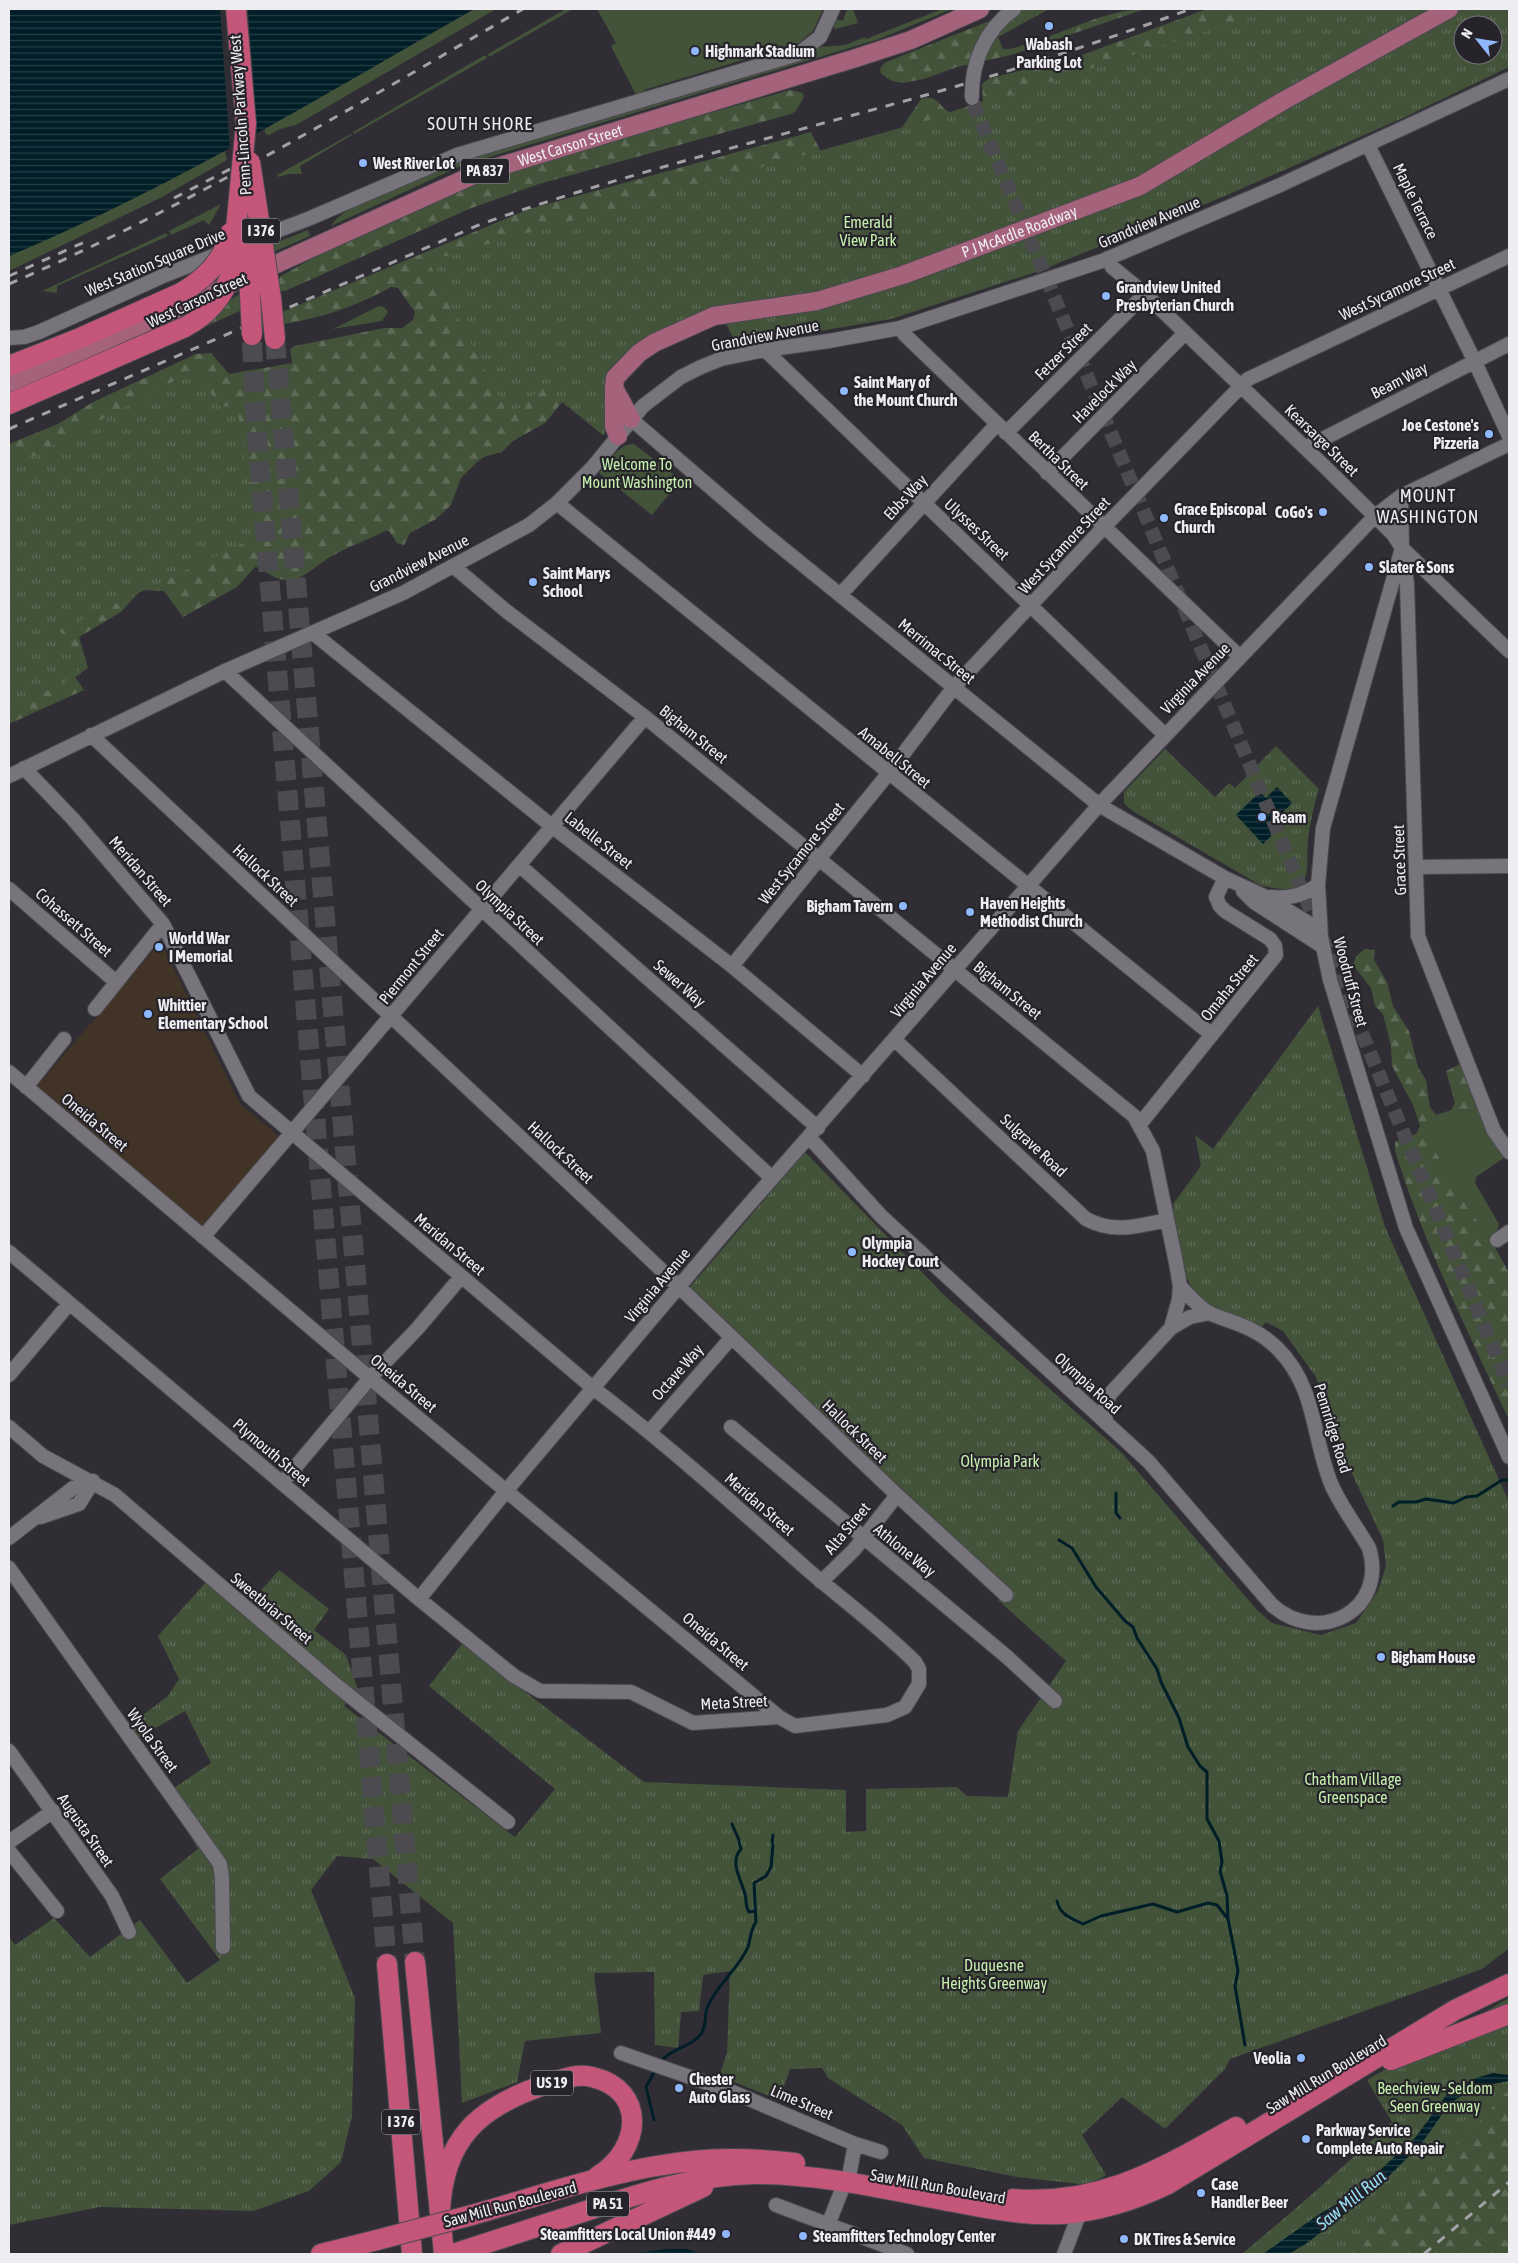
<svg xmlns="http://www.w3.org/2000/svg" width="1518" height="2263" viewBox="0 0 1518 2263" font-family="'Asap Condensed',sans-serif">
<defs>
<pattern id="forest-firs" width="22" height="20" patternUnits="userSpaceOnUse" patternTransform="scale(1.25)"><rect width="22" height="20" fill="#43533a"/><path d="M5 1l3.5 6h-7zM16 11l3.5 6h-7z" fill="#5e6c57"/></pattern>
<pattern id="park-tufts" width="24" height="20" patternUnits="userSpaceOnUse" patternTransform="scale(1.25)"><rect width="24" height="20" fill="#43533a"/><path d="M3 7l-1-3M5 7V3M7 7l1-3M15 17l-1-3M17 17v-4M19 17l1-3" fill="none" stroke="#5e6c57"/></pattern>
<pattern id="water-rules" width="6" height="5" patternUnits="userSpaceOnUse" patternTransform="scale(1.25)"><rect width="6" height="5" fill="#001e27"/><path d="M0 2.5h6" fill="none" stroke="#263f47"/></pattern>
</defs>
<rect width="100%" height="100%" fill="#302e34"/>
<path fill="#413426" d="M161,942L240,1104L280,1137L205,1228L37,1086Z"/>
<path fill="#43533a" d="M474,9H496L296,125L280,129L269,135L265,133V129Z
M566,9H573L489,57L488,54Z
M597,9H823L813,31L799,43L644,90L645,92L636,95L611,46L616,43Z
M847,9H853L858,23L835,29L833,25L836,19L843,21Z
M942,9H952L879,39L463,165L331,226C352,186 578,125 629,110C687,92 745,75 803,57L819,47L845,45L865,37L866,39Z
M485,55L487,58L354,134L353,132Z
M351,134L352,135L300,166L302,174H289L279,177L277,175Z
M225,151L227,160L162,197L9,271V256L116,207Z
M221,204L209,225L204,220L171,235L169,231Z
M308,230L310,236L271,253L270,245Z
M166,233L168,236L57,286V293L42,291Z
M379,306L384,307L388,312L382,321L333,329Z
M634,444L681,480L652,515L599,473C608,462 619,443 634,444Z
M1451,1110L1479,1111L1505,1157L1476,1177L1475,1183L1499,1224L1497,1230L1490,1238L1469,1210L1430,1142L1436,1115Z"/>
<path fill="url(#forest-firs)" d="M1020,9H1049L998,37L1003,49C1013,50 1023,45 1033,42C1068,31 1109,9 1145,9L1011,55L957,67L924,79L903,83L892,81L881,74L880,68L886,62Z
M1207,9H1430L733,304L671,324L609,368L605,433L603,435L562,402L545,423L513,441L502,452L484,457L476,463L461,478L451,505L436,519L410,533L404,545L397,543L389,531H385C368,540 349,546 332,556C318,563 307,578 289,580C272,581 262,566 255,567L237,587L183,617L164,591L141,590L121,612L79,637L88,668L75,677L84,690L9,724V444L58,424L93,402L196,354L211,353L229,374L292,363L290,349L295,346L384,328H402L413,320L415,312L398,288L391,287C355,307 324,317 284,324L282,312L529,209L811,132L823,156L901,129L921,99C934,94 938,103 947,111L951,112L983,101L982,84L988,79L1082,55Z
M790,90L803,93L804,97L796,111L791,114L539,184L469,209L285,291H280L278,288V280L281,276C322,252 364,233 407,214C434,202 460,189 488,180C587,145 689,120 790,90Z
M243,293L244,309L198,330L222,304Z
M1365,949L1375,950L1374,960L1387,982L1393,1006L1409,1031L1418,1067L1426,1080L1430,1107L1436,1115L1430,1142L1469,1210L1490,1238L1509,1273V1420C1468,1332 1424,1244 1395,1151V1142L1416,1134L1420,1126L1413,1105L1392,1066L1391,1046L1383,1014L1375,1006L1371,988L1353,965L1357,955Z
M1460,1064L1479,1111L1451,1110L1455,1103L1446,1071Z
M1509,2078V2254H1292Z"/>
<path fill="url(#park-tufts)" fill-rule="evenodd" d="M1268,9H1509V67L1405,117L1225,196L1036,272L891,319L737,345L718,308C685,319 632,339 611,368C607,373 605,386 603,393C600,407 610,422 603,435L545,387L529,398L523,408L506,410L428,261L950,114L1259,14ZM1463,25H1493V55H1463Z
M196,369L219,406L237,407L258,536L60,630L81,674L9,710V469Z
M1276,746L1319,789C1314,806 1310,822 1308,839C1306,851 1310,871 1303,881C1295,894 1272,888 1260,885L1131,810L1124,803V792L1165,749L1215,797L1229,783L1235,788Z
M1318,1006L1385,1227L1509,1502V1947L1507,1950L1482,1969L1230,2059L1224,2070L1165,2129L1122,2097L1082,2135L1106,2175L1089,2185L1017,2177L924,2158L902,2125L828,2078L822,2068L790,2069L779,2100L719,2076L727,2053L730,1971L703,1975L699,2011L681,2012L678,2048L655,2045L654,1972L594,1973L601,2033L525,2041L517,2082L462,2103L453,1923L373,1859L337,1856L311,1890L355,1998L352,2116L341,2162L309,2191L253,2211L100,2207L9,2225V1937L15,1945L54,1918L90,1957L140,1920L187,1983L220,1960L160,1879L198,1849L165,1794L211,1763L185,1711L136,1739L127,1727L168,1696L179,1679L158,1636L213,1574L250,1603L279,1570L329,1609L314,1630L346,1655L357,1687L344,1706L515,1837L555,1789L429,1686L462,1644L644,1782L846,1790V1832L866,1831V1789L957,1787L967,1796L1008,1797L1018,1731L1066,1661L998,1600L1007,1589L690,1287L805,1152L946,1297L1122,1453L1257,1610L1272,1623L1321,1635L1356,1623L1378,1591L1386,1566L1383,1540L1334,1435L1316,1377L1283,1331L1266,1322L1260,1329C1244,1322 1226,1316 1211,1307C1179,1288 1179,1242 1172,1210L1174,1208L1173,1204L1201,1166L1195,1135L1213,1149Z
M1509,1998V2089L1395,2214L1333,2254H1242L1309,2197L1392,2122L1367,2080Z"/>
<path fill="url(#water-rules)" d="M9,9H474C322,96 171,188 9,256Z
M1277,787L1292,803L1282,813L1288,819L1263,844L1236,815L1260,792L1266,798Z
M1493,2073L1509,2075V2081L1477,2087L1450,2103L1422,2143L1374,2191L1307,2243L1289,2254H1263L1318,2215L1354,2194L1415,2138L1450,2090L1476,2078Z
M667,2249H687L701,2254H628Z"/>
<path fill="#302e34" d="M220,9H248L257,136L230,151Z"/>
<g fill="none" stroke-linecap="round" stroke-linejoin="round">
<path stroke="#001e27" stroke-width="3" d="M1116,1493V1513L1120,1518
M1393,1506L1399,1502H1416L1426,1499L1454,1503L1466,1497L1477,1496L1502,1480H1507
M1059,1540L1072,1548L1096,1587L1125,1621L1133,1627L1137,1638L1157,1669L1161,1682L1179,1718L1188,1747L1200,1766L1207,1772V1819L1219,1841L1222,1862L1220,1871L1227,1896L1228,1919
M732,1824L739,1840
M739,1842L741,1849C729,1862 741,1879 745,1894C747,1901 745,1906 749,1912L755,1911
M772,1842L773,1835
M1057,1901C1060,1915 1071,1918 1083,1924L1101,1916L1153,1904L1177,1912L1208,1903L1217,1905L1228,1919L1234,1949L1238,1971L1235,1986L1245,2045
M663,2059C673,2048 693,2046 701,2034C707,2026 704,2017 707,2008C716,1985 738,1970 748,1947C751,1938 750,1930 756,1922L754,1883L766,1876L771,1867L773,1844
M654,2120L646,2087L656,2069"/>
<path stroke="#4c4b50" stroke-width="14" stroke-dasharray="14 7" stroke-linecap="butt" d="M973,103L1509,1385"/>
<path stroke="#4c4b50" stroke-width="20" stroke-dasharray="20 10" stroke-linecap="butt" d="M275,339L415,1962
M252,342L256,423L387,1964"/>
<defs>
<path id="minor" d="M1368,145L1474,360L1509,436
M255,239L308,219L457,155L798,54L820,37L833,9
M1108,258L1112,267L1145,294L1324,466L1393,534L1402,548L1509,651
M900,328L905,335L1240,657
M9,338L24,337L39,332L163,276L223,252
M765,350L1165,735
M631,419L760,530L1099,805L1225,878L1264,896L1320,930
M1006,433L1145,294
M1305,448L1509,344
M1047,473L1185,333
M1401,496L1402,548L1323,828L1318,885L1321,937L1330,980L1406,1228L1509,1457
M557,503L1212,1035
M1403,554L1407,584L1418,936L1494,1131L1509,1152
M453,566L505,610L645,717L1134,1116L1153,1151L1176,1263L1180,1286L1179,1299L1171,1328L1110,1394L1105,1407L1106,1423
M840,595L997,424
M313,633L553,827L732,966L863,1076
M225,671L772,1178
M91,735L632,1242L897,1495L1006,1595
M9,776L225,671L403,593L529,525L557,503L592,468L643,406L681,377L701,367L721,359L765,350L829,341L900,328L1102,261L1278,186L1509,79
M519,865L818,1128
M1417,867L1509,866
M9,889L116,982
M1243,891L1254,902L1322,946
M1270,897C1288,899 1303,896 1318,885
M732,966L888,774L954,687L1104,527L1248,379L1509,256
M95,1009L163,924
M895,1040L1086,1219C1114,1234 1138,1226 1167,1220
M9,1072L370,1378L779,1717
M26,1087L64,1039
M1140,1124L1276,955L1275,946L1270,939L1225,911L1220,906L1216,897L1225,878
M809,1137L882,1217L1149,1462L1272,1605C1319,1647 1388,1610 1369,1548C1357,1527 1342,1508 1332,1486C1312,1439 1317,1388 1278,1349C1257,1328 1237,1324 1211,1314C1199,1308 1189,1296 1180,1286
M203,1237L645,717
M1497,1240L1509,1232
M9,1252L419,1599L514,1676L540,1691L631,1692L693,1723L779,1717L795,1726L887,1715L905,1707L919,1684V1669L915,1662C882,1629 844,1601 808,1570C738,1508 668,1445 593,1388L249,1096L163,924L73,819L24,768
M1171,1328L1190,1317L1210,1313
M9,1375L69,1304
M9,1427L43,1456L115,1495L336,1685L508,1822
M731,1427L1006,1656L1055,1701
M650,1431L732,1337
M282,1483L370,1378L417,1329L461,1277
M41,1517L79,1504L93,1481
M9,1538L73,1488L93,1481
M9,1568L220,1864L222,1878L223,1947
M821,1582L854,1550L897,1495
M419,1599L506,1491L725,1232L1099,805L1375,516L1401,496L1509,444
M9,1751L112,1896L129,1932
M9,1842L53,1811
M9,1851L57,1911
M621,2053L730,2091L855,2144L881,2152
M850,2171L855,2144
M776,2205L907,2254
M828,2225L845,2182
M1064,2254L1080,2212"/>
<g id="major">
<path id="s1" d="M254,274L478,173L856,58L911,40L980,9"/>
<path d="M9,383L230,285"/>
<path d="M614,391V426L618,436"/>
<path id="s2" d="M631,419L614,388L615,378L639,353L654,343L714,316L817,301L903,275L1140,186L1283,101L1449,9"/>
</g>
<path id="highway" d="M236,9L246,124
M9,366L80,338L181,293
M9,404L185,327
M415,1962L444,2254
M387,1964L412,2254
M1391,2060L1509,2014
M1013,2199C1102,2206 1162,2168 1236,2127
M440,2212C443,2139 479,2107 544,2085C560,2080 576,2073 592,2077C648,2090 641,2150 598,2176
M472,2215C543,2195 619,2168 693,2161C727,2157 761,2159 795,2163
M321,2254L377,2240
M453,2254C497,2240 542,2225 586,2211C641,2193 697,2175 755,2174C822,2174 889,2190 954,2202C990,2209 1026,2216 1063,2214C1099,2211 1135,2200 1168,2184L1455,2010L1509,1984
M561,2254L703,2187"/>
</defs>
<use href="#minor" stroke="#4b4a4f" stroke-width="16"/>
<use href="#major" stroke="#4b4a4f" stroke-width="20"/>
<use href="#highway" stroke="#4b4a4f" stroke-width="22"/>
<use href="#minor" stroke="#77747c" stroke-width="14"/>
<use href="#major" stroke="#a5627b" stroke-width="18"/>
<use href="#highway" stroke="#c4567a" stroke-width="20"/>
<path stroke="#a2a1a6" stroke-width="3" stroke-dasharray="9 9" stroke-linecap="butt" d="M174,198L236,166
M9,276L89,240
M9,284C188,207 354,106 523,9
M9,429L481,224C651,164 826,126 998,74C1063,54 1127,32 1191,9
M1424,2254L1509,2182"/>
<defs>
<path id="minor-bridge" d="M972,98C971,63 985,30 1014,9"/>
<path id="highway-bridge" d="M250,162L271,298L275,339
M247,234L252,335
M181,293C205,279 224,260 230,233
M185,327C208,315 224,296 232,271L246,124
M377,2240L472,2215"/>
</defs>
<use href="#minor-bridge" stroke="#4b4a4f" stroke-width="16" stroke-linecap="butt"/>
<use href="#highway-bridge" stroke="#4b4a4f" stroke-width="22" stroke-linecap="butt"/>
<use href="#minor-bridge" stroke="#77747c" stroke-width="14"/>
<use href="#highway-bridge" stroke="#c4567a" stroke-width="20"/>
</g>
<g fill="#8fb8fd" stroke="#26242a" stroke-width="2">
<circle cx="1049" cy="26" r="5"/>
<circle cx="695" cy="51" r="5"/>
<circle cx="363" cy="163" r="5"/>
<circle cx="1106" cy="296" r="5"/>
<circle cx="844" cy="391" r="5"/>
<circle cx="1489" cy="434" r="5"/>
<circle cx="1323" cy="512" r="5"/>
<circle cx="1164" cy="518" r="5"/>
<circle cx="1369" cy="567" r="5"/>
<circle cx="533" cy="582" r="5"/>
<circle cx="1262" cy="817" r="5"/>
<circle cx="903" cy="906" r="5"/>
<circle cx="970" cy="912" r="5"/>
<circle cx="159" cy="947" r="5"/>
<circle cx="148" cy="1014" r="5"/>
<circle cx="852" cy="1252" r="5"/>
<circle cx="1381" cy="1657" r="5"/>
<circle cx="1301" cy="2058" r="5"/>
<circle cx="679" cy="2088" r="5"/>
<circle cx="1306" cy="2139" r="5"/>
<circle cx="1201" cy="2193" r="5"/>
<circle cx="726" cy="2234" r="5"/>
<circle cx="803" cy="2236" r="5"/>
<circle cx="1124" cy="2239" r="5"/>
</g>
<g text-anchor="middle" stroke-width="4.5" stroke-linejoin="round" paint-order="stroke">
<g fill="#26242a" stroke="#b2b1b5" stroke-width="1">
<rect x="461" y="158.5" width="48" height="25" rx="4"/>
<rect x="242" y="218.5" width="38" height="25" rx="4"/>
<rect x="531" y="2070.5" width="42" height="25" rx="4"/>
<rect x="382" y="2109.5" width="38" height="25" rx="4"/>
<rect x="587" y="2191.5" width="42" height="25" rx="4"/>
</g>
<g font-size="15" font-weight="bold" fill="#eeedf1">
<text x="485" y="176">PA 837</text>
<text x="261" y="236">I 376</text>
<text x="552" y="2088">US 19</text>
<text x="401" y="2127">I 376</text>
<text x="608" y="2209">PA 51</text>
</g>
<g font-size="16" font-weight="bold" fill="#eeedf1" stroke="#26242a" text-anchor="start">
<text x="1049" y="50" text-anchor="middle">Wabash<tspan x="1049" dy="18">Parking Lot</tspan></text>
<text x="705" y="57">Highmark Stadium</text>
<text x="373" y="169">West River Lot</text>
<text x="1116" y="293">Grandview United<tspan x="1116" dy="18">Presbyterian Church</tspan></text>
<text x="854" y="388">Saint Mary of<tspan x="854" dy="18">the Mount Church</tspan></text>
<text x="1479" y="431" text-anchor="end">Joe Cestone's<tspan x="1479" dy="18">Pizzeria</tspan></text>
<text x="1174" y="515">Grace Episcopal<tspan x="1174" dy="18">Church</tspan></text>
<text x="1313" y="518" text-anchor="end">CoGo's</text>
<text x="1379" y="573">Slater &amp; Sons</text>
<text x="543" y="579">Saint Marys<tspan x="543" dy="18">School</tspan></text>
<text x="1272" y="823">Ream</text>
<text x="980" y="909">Haven Heights<tspan x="980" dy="18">Methodist Church</tspan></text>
<text x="893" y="912" text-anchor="end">Bigham Tavern</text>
<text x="169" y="944">World War<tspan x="169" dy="18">I Memorial</tspan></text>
<text x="158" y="1011">Whittier<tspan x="158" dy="18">Elementary School</tspan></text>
<text x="862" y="1249">Olympia<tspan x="862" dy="18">Hockey Court</tspan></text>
<text x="1391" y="1663">Bigham House</text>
<text x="1291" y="2064" text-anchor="end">Veolia</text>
<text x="689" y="2085">Chester<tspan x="689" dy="18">Auto Glass</tspan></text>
<text x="1316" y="2136">Parkway Service<tspan x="1316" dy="18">Complete Auto Repair</tspan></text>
<text x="1211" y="2190">Case<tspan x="1211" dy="18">Handler Beer</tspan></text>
<text x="716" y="2240" text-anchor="end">Steamfitters Local Union #449</text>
<text x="813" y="2242">Steamfitters Technology Center</text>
<text x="1134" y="2245">DK Tires &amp; Service</text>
</g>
<g font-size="16" fill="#eeedf1" stroke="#26242a">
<text transform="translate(240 115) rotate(-94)" y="6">Penn-Lincoln Parkway West</text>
<text dy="6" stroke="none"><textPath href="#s1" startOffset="342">West Carson Street</textPath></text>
<text transform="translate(1416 201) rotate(64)" y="6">Maple Terrace</text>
<text transform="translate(1149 222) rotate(-23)" y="6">Grandview Avenue</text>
<text dy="6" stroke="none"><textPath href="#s2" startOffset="482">P J McArdle Roadway</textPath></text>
<text transform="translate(155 262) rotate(-23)" y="6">West Station Square Drive</text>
<text transform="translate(1397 289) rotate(-25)" y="6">West Sycamore Street</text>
<text transform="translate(197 300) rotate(-25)" y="6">West Carson Street</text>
<text transform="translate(765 335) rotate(-11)" y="6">Grandview Avenue</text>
<text transform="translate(1063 351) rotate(-45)" y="6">Fetzer Street</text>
<text transform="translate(1399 380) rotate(-27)" y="6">Beam Way</text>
<text transform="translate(1104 391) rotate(-45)" y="6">Havelock Way</text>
<text transform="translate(1322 440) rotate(44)" y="6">Kearsarge Street</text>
<text transform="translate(1059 460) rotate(44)" y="6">Bertha Street</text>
<text transform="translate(905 497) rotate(-47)" y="6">Ebbs Way</text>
<text transform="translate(977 529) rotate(43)" y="6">Ulysses Street</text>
<text transform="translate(1064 545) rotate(-47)" y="6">West Sycamore Street</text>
<text transform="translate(419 563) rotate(-27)" y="6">Grandview Avenue</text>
<text transform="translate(937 651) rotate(39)" y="6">Merrimac Street</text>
<text transform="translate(1195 678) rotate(-46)" y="6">Virginia Avenue</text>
<text transform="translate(694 734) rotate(39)" y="6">Bigham Street</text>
<text transform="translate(895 757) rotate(39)" y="6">Amabell Street</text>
<text transform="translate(599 840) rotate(38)" y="6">Labelle Street</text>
<text transform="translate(801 853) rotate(-51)" y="6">West Sycamore Street</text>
<text transform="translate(1399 860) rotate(-92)" y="6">Grace Street</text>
<text transform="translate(141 871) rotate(49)" y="6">Meridan Street</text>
<text transform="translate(266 875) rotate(43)" y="6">Hallock Street</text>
<text transform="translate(510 912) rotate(43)" y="6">Olympia Street</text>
<text transform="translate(74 922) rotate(41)" y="6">Cohassett Street</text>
<text transform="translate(411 966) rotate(-51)" y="6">Piermont Street</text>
<text transform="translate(923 980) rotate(-50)" y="6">Virginia Avenue</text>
<text transform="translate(1351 982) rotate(75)" y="6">Woodruff Street</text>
<text transform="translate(680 983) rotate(41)" y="6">Sewer Way</text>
<text transform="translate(1229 987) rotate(-51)" y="6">Omaha Street</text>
<text transform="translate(1008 990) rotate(39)" y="6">Bigham Street</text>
<text transform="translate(95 1122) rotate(40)" y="6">Oneida Street</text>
<text transform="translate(1034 1145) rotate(43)" y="6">Sulgrave Road</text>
<text transform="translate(561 1152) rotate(43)" y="6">Hallock Street</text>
<text transform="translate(450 1244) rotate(40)" y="6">Meridan Street</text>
<text transform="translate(657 1285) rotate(-50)" y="6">Virginia Avenue</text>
<text transform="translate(677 1372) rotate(-49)" y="6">Octave Way</text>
<text transform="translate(404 1383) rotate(40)" y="6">Oneida Street</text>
<text transform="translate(1088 1383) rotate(42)" y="6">Olympia Road</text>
<text transform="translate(1333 1428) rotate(73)" y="6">Pennridge Road</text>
<text transform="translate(855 1431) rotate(44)" y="6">Hallock Street</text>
<text transform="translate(272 1452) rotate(40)" y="6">Plymouth Street</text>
<text transform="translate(760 1504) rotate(41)" y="6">Meridan Street</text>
<text transform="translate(847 1528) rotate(-50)" y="6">Alta Street</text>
<text transform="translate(905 1550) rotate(39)" y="6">Athlone Way</text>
<text transform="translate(272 1608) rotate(40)" y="6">Sweetbriar Street</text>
<text transform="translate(716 1641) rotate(40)" y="6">Oneida Street</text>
<text transform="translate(734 1702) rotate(-3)" y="6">Meta Street</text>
<text transform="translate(153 1740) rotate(54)" y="6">Wyola Street</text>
<text transform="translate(86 1830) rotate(55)" y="6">Augusta Street</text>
<text transform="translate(1326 2074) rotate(-31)" y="6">Saw Mill Run Boulevard</text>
<text transform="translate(802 2102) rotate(23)" y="6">Lime Street</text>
<text transform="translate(938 2186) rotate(10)" y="6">Saw Mill Run Boulevard</text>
<text transform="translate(510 2204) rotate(-15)" y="6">Saw Mill Run Boulevard</text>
</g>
<g font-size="16" fill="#c5f0ad" stroke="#26242a">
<text x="868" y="228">Emerald<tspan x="868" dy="18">View Park</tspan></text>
<text x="637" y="470">Welcome To<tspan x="637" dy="18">Mount Washington</tspan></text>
<text x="1000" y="1467">Olympia Park</text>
<text x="1353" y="1785">Chatham Village<tspan x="1353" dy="18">Greenspace</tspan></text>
<text x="994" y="1971">Duquesne<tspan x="994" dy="18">Heights Greenway</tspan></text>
<text x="1435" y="2094">Beechview - Seldom<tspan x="1435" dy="18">Seen Greenway</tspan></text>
</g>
<g font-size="18" letter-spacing="1" fill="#eeedf1" stroke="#26242a">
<text x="480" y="130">SOUTH SHORE</text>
<text x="1428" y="502">MOUNT<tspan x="1428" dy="21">WASHINGTON</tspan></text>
</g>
<g font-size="18" font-style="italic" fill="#97def6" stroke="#26242a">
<text transform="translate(1351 2200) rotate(-39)" y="6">Saw Mill Run</text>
</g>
</g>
<rect width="1518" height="2263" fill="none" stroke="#eeedf1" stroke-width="20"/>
<g transform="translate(1478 40) rotate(300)"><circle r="24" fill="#26242a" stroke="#76747a"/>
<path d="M0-4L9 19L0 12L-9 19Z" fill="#8fb8fd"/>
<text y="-8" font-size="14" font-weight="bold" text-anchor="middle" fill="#eeedf1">N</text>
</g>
</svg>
